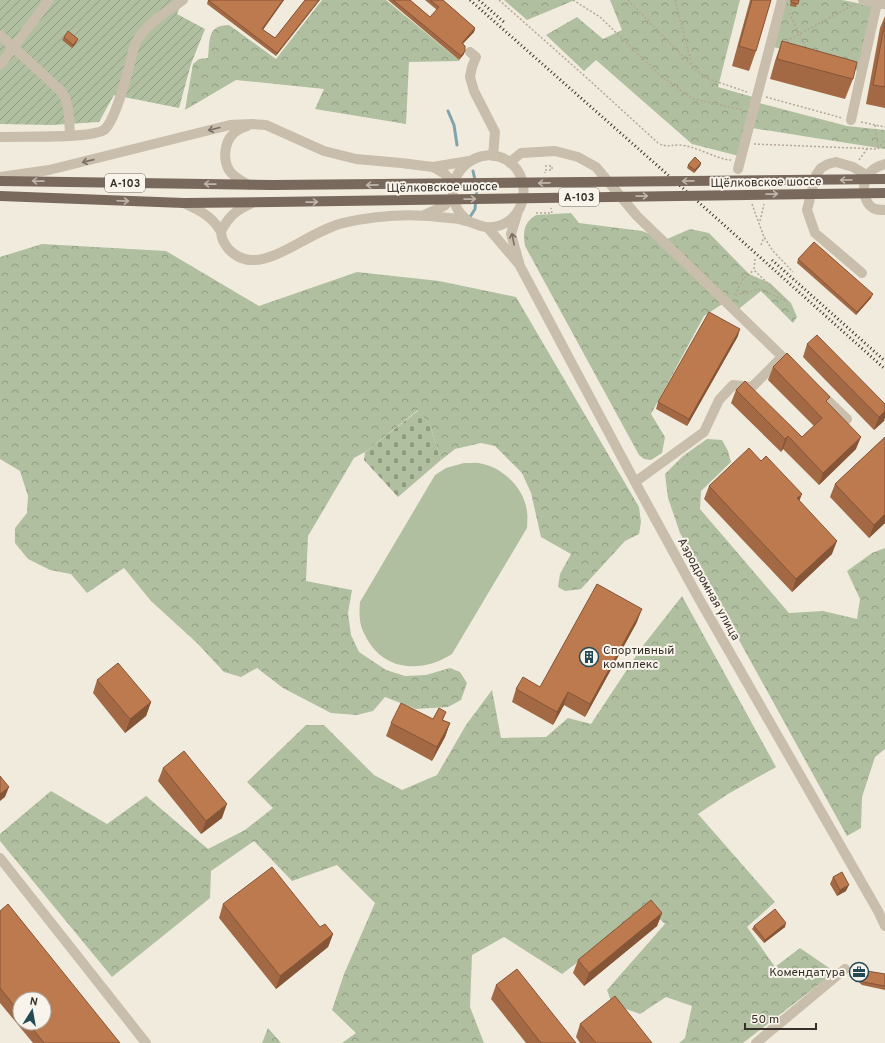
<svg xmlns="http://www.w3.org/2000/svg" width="885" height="1043" viewBox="0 0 885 1043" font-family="Overpass,sans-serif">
<defs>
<pattern id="forest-crowns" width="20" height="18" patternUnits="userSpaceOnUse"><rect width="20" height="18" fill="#b0bf9f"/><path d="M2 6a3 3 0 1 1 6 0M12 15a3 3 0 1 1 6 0" fill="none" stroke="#909c82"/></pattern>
<pattern id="cemetery-stones" width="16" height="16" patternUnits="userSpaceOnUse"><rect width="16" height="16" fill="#b0bf9f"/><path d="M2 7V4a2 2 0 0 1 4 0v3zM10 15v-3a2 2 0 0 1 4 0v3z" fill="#909c82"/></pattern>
<pattern id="garden-furrows" width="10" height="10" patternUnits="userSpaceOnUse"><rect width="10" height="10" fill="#b0bf9f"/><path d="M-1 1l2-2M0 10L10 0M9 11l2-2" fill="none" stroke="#909c82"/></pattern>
</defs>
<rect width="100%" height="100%" fill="#f1ebde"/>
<path fill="url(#forest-crowns)" d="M322,0H386L460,61L409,62L406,124L315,109L324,89L236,80L185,110L193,64L199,59L208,58C210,40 207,25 229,25L276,59Z
M504,0H575L527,20Z
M610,0H740L718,87L753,97L739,156L692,144L596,60L584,71L546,35L577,17L603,39L622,30Z
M786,0H842L873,6L858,71L774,47Z
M759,103L847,126L885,130V149L752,128Z
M571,213L579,223L642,231L665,240L690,229L709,233L749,274L770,283L791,303L797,317L793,323L761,291L735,312L724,303L704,316L651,414L665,437L662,453L651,460L644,459L639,455L525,246C523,233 523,223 536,215Z
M42,244L166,251L259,306L357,272L439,281L516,297L639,507L641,522L639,534L625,541L581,589L565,591L558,587L560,574L571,554L541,537L531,493L522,473L495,446L481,443L455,449L441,460L431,428L418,410L365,452L354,458L308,536L306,581L352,590L348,613L351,635L359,652L386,670L405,676L426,675L450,668L460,672L467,683L461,700L448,707L416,709L385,697L373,711L357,715L331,713L283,688L257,668L241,677L224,672L197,643L151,601L124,568L87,593L71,574L50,570L28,559L15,543V528L27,513L28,496L20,471L0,459V257Z
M707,439L722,440L728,451L731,462L701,491L700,509L789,613L823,611L857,619L860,599L847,571L872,553L885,548V749L875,757L862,797L861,828L847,836L680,533L668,498L665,474L683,456Z
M682,596L776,767L728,794L698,814L775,902L747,927L775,967L800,948L835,972L743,1043H679L685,1038L692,1006L666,997L640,1014L612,1004L607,990L665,924L648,909L562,974L504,937L472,955L470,1007L484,1043H342L356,1033L332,1010L344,974L375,903L337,865L292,881L254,841L211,871L210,898L112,977L0,841V834L51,791L107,824L146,796L208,849L245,830L273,808L247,782L306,725H324L374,775L402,790L437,775L466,725L492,690L501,738L546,737L568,718L591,724L642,647Z
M268,1028L281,1043H262Z"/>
<path fill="url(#cemetery-stones)" d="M419,410L431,428L441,460L398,497L364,460L365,452Z"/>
<path fill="url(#garden-furrows)" d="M0,0H183L177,14L205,29L191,64L179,108L114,95L99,122L52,125L0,124Z"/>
<path fill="#b0bf9f" d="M464,463C471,463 478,462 483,464C505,469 525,490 527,512C528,518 527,523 527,528L452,654C421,674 382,671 365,635C359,625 359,613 360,602L435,475L446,468Z"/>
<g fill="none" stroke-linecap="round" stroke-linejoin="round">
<path stroke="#7fa4ac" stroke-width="3" d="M448,111L454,125L457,145
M473,171L475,180
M470,217L475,209L477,186"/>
<path stroke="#b4a795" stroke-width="1.5" stroke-dasharray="2 2" stroke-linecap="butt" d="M499,0L588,79L658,143C668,148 669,145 679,145C694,145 718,160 731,160
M573,0L600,17L661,76L693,99L743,110
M628,0L693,67L706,78L747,92
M675,0L692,65
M789,13L807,49
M783,43L855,4
M766,97L842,118
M861,122L885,127
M875,125L878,149
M754,144L878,149
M878,149L885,139
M859,160L867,149
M545,166H552V170H545V173
M752,204L764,237L773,251L793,272
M536,213H552L551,208
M760,221L764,204
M761,245L764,237
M755,259L754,270L787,302
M735,295L761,289L785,301
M735,295L743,279L754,270"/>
<path stroke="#c9bdab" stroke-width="10" d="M863,0L885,4
M0,35L62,92C70,105 69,120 70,136
M470,52L476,57L472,67L470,77L474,91L495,132L493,156
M0,65L49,0
M851,120L877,3
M247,126C242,128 236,130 233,134C224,143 223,160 229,170C233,177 242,181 249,185
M0,137C20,136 90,139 104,130C117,120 130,62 135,44C146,23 165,13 183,0
M510,163L515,158L521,153L555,151L578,157L596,167L637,216L792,366
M885,164C878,166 871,170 867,176C862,185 863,202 873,208C876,210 881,210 885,210
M433,167L445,174L453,183
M738,169L782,0
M0,177L49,170L230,125L252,124L266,125L324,151L356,159L401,163L433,167L469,161
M184,203C194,208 205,212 212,220C215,223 218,227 220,230C222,232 221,236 222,238C227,251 239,260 252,260C277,262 315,229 343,223C377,215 414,213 449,218C454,218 461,219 466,221C479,224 484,230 498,226C526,218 532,181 511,163C480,139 438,176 458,210C460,214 465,218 468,221
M518,211L511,234L520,266L635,482L698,597L878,911L885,926
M424,215L444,206L453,197
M488,228L518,263
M221,231C230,215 235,211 252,203
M862,273L815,233L807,210L816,175L821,168L828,164L836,162L853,167L868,176
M819,392L847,419
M635,482L704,432L719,400L733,385L752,387L782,357
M0,858L146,1043
M756,1043L845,969"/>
<path stroke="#78695c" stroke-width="10" d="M0,181L273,185
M0,196L184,203L273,202"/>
<path stroke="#37302a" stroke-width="3" stroke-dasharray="1 3" stroke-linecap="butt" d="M470,0L676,182L885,369
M479,0L505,23
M772,260L885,361"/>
<path stroke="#78695c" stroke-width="10" d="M273,185L885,179
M273,202L885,193"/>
</g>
<path fill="#a36944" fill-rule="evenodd" d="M208,0H284L263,30L275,38L305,0L276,56L207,4Z
M388,0H410L430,17L437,10L425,0H443L475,28L474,32L463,44L464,54L459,60Z
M750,0H771L756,51L749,71L732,66Z
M791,0H799L796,7L790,6Z
M885,16V108L866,104L880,28Z
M64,37L78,39L76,43L72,48L62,40Z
M782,41L853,79L845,99L770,79L775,61Z
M701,163L700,166L694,173L687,168L688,165Z
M798,259L871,298L856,315L797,263Z
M738,336L687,426L656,409L658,402Z
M807,344L884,421L874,430L803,357Z
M773,367L828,403L856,449L819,485L783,449L781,452L731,403L736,390L802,437L814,426L768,380Z
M885,437V523L869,538L830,497L835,484Z
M709,486L799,501L832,554L792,592L704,499Z
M637,622L585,717L564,705L553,725L512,702L516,689L540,687Z
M97,680L151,702L146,716L125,733L93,693Z
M446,712L443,720L450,723L445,737L432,761L386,736L391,723L433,719Z
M163,768L222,818L201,834L158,781Z
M833,877L846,891L837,896L830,884Z
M223,904L320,927L333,934L328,947L276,989L219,918Z
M0,911L120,1043H33L0,1003ZM20,999L44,1023H20Z
M662,913L657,926L584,986L573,973L578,960Z
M754,926L785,927L764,943L752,929Z
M850,971H867L885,974V990L862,985L849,974Z
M496,985L576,1043H526L491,999Z
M580,1024L652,1043H580L576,1037Z"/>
<path fill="#855537" d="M283,0H284L261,32L262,29Z
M319,0H320L276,56L277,53Z
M475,28L474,32L460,46L462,43Z
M78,39L76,43L72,48L73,45Z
M465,51L464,54L459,60L461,56Z
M701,163L700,166L694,173L695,170Z
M873,294L871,298L856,315L857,312Z
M740,329L738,336L687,426L689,419Z
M885,411V418L884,421L874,430L879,417Z
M788,436L783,449L781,452L785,439Z
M861,437L856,449L819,485L823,473Z
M802,494L797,507V498Z
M885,514V523L869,538L874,525Z
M837,541L832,554L792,592L796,579Z
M642,609L637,622L585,717L590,704Z
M568,692L564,705L553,725L557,712Z
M151,702L146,716L125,733L130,719Z
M450,723L445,737L432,761L437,747Z
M9,787L5,797L0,801V794Z
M227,804L222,818L201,834L206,821Z
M849,885L846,891L837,896L840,890Z
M662,913L657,926L584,986L589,973Z
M786,923L785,927L764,943L765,940Z
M333,934L328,947L276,989L280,976Z"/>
<path fill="#be7a4f" stroke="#855537" d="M208,0H283L262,29L275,38L305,0H319L277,53Z
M393,0H410L430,17L439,7L430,0H443L475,28L462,43L465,46V51L461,56Z
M752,0H771L756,51L739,46Z
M791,0H799L798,4L791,2Z
M885,22V87L873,85Z
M68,31L78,39L73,45L64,37Z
M782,41L857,62L853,79L777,59Z
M695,157L701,163L695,170L688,165Z
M814,242L873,294L857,312L798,259Z
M709,312L740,329L689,419L658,402Z
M817,335L885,404V411L879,417L807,344Z
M787,353L830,397L826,401L861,437L823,473L788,436L785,439L736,390L745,381L802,437L822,418L773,367Z
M885,437V514L874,525L835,484Z
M749,448L761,461L766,456L802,494L797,498L837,541L796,579L709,486Z
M597,584L642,609L590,704L568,692L557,712L516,689L523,677L540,687Z
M118,663L151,702L130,719L97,680Z
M401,703L433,719L439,708L446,712L442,720L450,723L437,747L391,723Z
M184,751L227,804L206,821L163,768Z
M0,776L9,787L0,794Z
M272,867L320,927L325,924L333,934L280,976L223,904Z
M842,872L849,885L840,890L833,877Z
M651,900L662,913L589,973L578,960Z
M8,904L120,1043H44L28,1023H44V999H20V1013L0,988V911Z
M775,909L786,923L765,940L754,926Z
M859,962L867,971L885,974V986L863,982L850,971Z
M517,969L576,1043H541L496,985Z
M615,996L652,1043H596L580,1024Z"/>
<defs><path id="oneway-shaft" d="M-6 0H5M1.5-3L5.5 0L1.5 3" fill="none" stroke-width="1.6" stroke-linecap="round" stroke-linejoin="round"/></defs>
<g stroke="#796f64">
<use href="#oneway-shaft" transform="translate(214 129) rotate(166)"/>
<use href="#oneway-shaft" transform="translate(88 161) rotate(167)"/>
<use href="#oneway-shaft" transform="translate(513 239) rotate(-101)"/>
</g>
<g stroke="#bfb5ab">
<use href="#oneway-shaft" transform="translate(846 180) rotate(179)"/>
<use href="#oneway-shaft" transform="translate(38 181) rotate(-179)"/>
<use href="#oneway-shaft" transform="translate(688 181) rotate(179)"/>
<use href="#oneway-shaft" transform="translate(544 183) rotate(179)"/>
<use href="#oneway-shaft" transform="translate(210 184) rotate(-179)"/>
<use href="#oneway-shaft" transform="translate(372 185) rotate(179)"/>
<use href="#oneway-shaft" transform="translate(772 194) rotate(-1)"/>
<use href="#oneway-shaft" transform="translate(642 196) rotate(-1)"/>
<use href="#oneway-shaft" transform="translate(470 199) rotate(-1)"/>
<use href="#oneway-shaft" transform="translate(123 201) rotate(2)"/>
<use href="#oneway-shaft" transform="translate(312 202) rotate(-1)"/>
</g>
<defs>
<symbol id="building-ring" viewBox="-11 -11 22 22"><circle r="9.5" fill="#f9f4eb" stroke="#224b56" stroke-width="1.5"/><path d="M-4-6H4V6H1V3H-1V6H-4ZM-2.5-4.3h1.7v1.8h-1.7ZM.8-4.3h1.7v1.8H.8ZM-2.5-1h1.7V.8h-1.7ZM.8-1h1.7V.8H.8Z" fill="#224b56"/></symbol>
<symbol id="office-ring" viewBox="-11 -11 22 22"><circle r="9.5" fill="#f9f4eb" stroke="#224b56" stroke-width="1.5"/><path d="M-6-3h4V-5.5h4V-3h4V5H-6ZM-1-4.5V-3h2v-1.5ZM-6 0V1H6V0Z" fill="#224b56"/></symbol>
</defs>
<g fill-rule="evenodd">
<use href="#building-ring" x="578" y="646" width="22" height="22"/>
<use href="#office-ring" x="848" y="961" width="22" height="22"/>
</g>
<g text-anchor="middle" stroke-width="4" stroke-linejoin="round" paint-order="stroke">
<g fill="#f9f4eb" stroke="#716b64" stroke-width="1">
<rect x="105" y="174" width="40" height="18" rx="3"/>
<rect x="559" y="188" width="40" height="18" rx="3"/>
</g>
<g font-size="11" font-weight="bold" fill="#37302a">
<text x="125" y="187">А-103</text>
<text x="579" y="201">А-103</text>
</g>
<g font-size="12" fill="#37302a" stroke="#f9f4eb">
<text transform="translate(766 182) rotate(-1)" y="4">Щёлковское шоссе</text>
<text transform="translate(442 187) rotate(-1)" y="4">Щёлковское шоссе</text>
<text transform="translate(709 589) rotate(61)" y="4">Аэродромная улица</text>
</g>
<g font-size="12" fill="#37302a" stroke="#f9f4eb" text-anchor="start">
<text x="603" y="654">Спортивный<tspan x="603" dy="14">комплекс</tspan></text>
<text x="845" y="976" text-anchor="end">Комендатура</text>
</g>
</g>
<g transform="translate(32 1011) rotate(11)"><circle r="19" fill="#f9f4eb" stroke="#aba69e"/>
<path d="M0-3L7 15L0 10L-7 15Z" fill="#224b56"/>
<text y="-6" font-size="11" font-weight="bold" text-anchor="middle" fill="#37302a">N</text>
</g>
<path d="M745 1023v6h71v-6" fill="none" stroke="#37302a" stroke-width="2"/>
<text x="751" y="1023" font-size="12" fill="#37302a" stroke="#f9f4eb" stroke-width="3" paint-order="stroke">50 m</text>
</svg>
